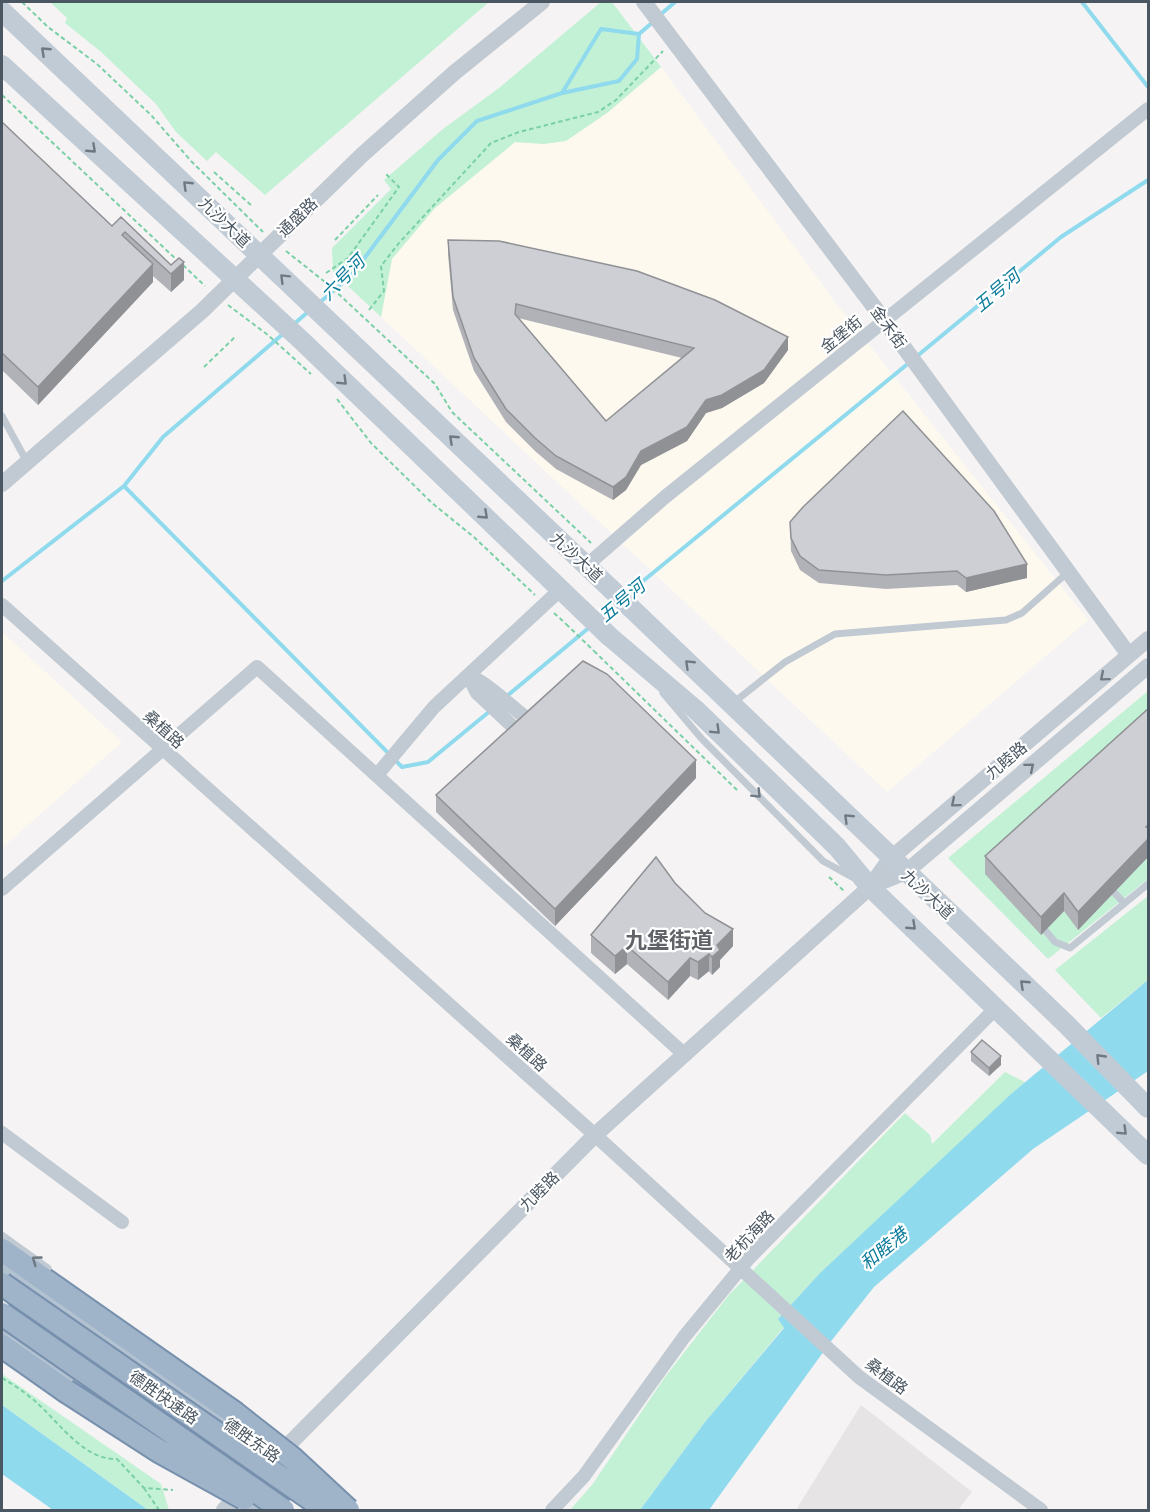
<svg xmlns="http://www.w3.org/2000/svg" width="1150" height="1512" viewBox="0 0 1150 1512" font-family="Figtree,'Noto Sans SC',sans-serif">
<rect width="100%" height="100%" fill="#f5f3f3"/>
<path fill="#fdf9ef" d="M661,67L839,307L1088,620L887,792L381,317L392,259L435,208L515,142L544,144L607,113Z
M2,632L122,742L2,848Z"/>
<path fill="#e6e4e5" d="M861,1405L972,1492L958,1510H796Z"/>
<path fill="#c3f1d5" d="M50,2H489L265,195L216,152L207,161L176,132L156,104L100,51L65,23L67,18Z
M601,2H612L661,67L607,113L566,141L544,144L515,142L435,208L392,259L381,317L333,272L332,248L391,189L384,180L443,129L499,88Z
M1148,691V879L1048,959L948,858Z
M1148,896V980L1101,1018L1055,970Z
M1005,1072L1025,1082L820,1273L778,1319L784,1327L705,1422L640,1510H570L592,1485L665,1377L728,1296L905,1113L930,1135L932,1144Z
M2,1374L161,1484L169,1510H148L2,1405Z"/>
<path fill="#90daee" d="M1148,980V1071L1033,1149L874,1287L832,1340L709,1510H640L705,1422L784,1328L778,1319L820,1273L1011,1094Z
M2,1405L148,1510H53L2,1474Z"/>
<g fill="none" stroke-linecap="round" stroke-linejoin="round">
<path stroke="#90daee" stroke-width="4" d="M1082,2L1148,87
M660,15L675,2
M562,93L601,29L639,34
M319,303L351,276L438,160L477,121L562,93L619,81L637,59L639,34L653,22
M294,324L309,311
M916,357L1061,237L1148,180
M124,486L402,767L428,762L490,711
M2,581L124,486L163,437L284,333
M626,595L910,362
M599,619L618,602
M507,696L591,626"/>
<defs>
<path id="trunk" d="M2,1250L233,1412
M2,1346L66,1391"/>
</defs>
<use href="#trunk" stroke="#7690ad" stroke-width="26"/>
<path stroke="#7ad0a6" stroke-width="2" stroke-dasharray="4.5 3" stroke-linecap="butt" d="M22,2L48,27L97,64L151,115L191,161L263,232
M2,95L179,262
M214,172L252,206
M335,240L378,195
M286,251L330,286L435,384L452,412L591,543
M183,265L205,286
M326,273L348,258L399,187L385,173
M228,305L268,335L311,374
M369,310L384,291L381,266L399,243L491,143L519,132L598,112L616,100L663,51
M204,367L236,336
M337,399L371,443L432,503L475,538L535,595
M554,613L566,624
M594,651L738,791
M829,877L845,892
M2,1378C14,1385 26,1393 36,1402C59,1422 83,1460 117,1459L144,1488L173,1490
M144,1488L159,1510"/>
<path stroke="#c1cad2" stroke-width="7" d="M2,416L27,462
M663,693L701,738L823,861L852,877
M733,703L785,662L835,634L1006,620L1022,613L1067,573
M1111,889L1124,903
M1040,924L1055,942L1070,948L1148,884
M2,1235L48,1268"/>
<path stroke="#c1cad2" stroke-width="14" d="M586,566L665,497L1148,109
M2,605L595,1135L859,1377L1041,1510
M468,675C499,689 519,718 550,734L555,747L550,754L541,758L531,752L523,736L477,693Z
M377,775L434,707L561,589
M2,889L257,667L685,1055
M2,1133L122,1222
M552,1510L584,1476L684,1337L749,1258L997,1007"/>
<path stroke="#c1cad2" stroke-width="16" d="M644,2L884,320L1129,655
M2,484L202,311L362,155L454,73L542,2
M871,886L906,872L1148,666
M224,1510L595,1135L870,887L890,859L1148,639"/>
<path stroke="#c1cbd6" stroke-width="20" d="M2,11L611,589
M2,65L301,340L582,610
M631,608L1066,1024L1148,1108
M609,636L696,710L837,847L870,887L1148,1155"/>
<path stroke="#b3c2d1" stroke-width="21" d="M2,1266L264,1449
M2,1331L117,1411
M228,1489L259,1510"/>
<use href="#trunk" stroke="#9fb4c9" stroke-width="22"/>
<defs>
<path id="trunk-bridge" d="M2,1284L327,1510
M2,1314L283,1510
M66,1391L159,1451L244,1498
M233,1412L293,1459L348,1510"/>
</defs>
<use href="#trunk-bridge" stroke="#7690ad" stroke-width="26" stroke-linecap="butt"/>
<path stroke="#7ad0a6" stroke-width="2" stroke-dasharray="4.5 3" stroke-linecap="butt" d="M566,624L594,651"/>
<path stroke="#c1cbd6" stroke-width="20" d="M611,589L631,608
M582,610L609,636"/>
<use href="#trunk-bridge" stroke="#9fb4c9" stroke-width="22"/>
</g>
<path fill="#b0b2b7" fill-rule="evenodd" d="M2,122L112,226L121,217L171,265L184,280L171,292L153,276V282L38,405L2,370Z
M448,240L788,350L764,383L722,408L706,413L687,441L641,465L626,490L613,500L556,469L535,451L506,422L474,371L453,310L448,254ZM518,318L682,358L606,421Z
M790,522L1027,578L966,592L957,585L886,589L819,583L800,570L791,551Z
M1149,708V856L1078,930L1064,911L1041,935L985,874V856Z
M696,778L555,926L436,812V795Z
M675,883L733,946L720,960V967L712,975L709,971L698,980L690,976L668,1000L627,964L615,974L591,953V935Z
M971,1052L1001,1065L989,1076L971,1061Z"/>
<path fill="#909195" d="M184,262V280L171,292V274Z
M153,264V282L38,405V387Z
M788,337V350L764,383L722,408L706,413L687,441L641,465L626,490L613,500V487L641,451L706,400Z
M1027,564V578L966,592V578Z
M696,760V778L555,926V909Z
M1149,824V856L1078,930V912Z
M1064,893V911L1041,935V917Z
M733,929V946L720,960V967L712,975V957L717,945Z
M627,946V964L615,974V956Z
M709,954V971L698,980V962Z
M690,958V976L668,1000V982Z
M1001,1056V1065L989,1076V1068Z"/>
<path fill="#cdcfd5" stroke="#909195" stroke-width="1.5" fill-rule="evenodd" d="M2,122L112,226L121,217L171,265L179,258L184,262L171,274L125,232L122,235L153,264L38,387L2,353Z
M448,240L499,241L637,271L715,300L788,337L764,370L722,395L706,400L687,427L641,451L626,477L613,487L556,456L535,438L506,409L474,358L453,297ZM516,304L694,348L606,421L515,314Z
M903,411L994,511L1027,564L966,578L957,571L886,575L819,570L800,556L791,538L790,522L803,507Z
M583,661L607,674L696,760L555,909L436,795Z
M1149,708V824L1146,827L1149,829V838L1078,912L1064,893L1041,917L985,856Z
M656,857L675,883L705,913L733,929L717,945L720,950L712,957L709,954L698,962L690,958L668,982L627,946L615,956L591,935Z
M982,1040L1001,1056L989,1068L971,1052Z"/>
<defs><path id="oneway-chevron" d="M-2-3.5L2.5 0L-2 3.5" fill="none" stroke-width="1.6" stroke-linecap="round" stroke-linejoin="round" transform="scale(1.5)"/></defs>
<g stroke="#6e7984">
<use href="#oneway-chevron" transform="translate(45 51) rotate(-137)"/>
<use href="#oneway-chevron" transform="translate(92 149) rotate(43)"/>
<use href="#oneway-chevron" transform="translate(187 185) rotate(-136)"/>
<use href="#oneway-chevron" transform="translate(284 278) rotate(-135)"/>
<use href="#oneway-chevron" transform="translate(343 381) rotate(44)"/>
<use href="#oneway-chevron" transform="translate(453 439) rotate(-137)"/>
<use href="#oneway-chevron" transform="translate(484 515) rotate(43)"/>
<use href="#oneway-chevron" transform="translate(689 664) rotate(-136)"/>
<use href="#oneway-chevron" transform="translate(716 730) rotate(44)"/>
<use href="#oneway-chevron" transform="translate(848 818) rotate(-136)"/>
<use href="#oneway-chevron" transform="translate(912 926) rotate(43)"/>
<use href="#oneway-chevron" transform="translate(1024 984) rotate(-137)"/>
<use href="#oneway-chevron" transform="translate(1100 1058) rotate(-134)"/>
<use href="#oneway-chevron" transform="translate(1123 1131) rotate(44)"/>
</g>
<g stroke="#6e7983">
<use href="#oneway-chevron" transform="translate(1104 677) rotate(140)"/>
<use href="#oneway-chevron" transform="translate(1030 767) rotate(-40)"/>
<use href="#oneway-chevron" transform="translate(757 794) rotate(45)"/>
<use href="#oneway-chevron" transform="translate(955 803) rotate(140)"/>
<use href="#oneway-chevron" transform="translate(36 1260) rotate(-144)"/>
</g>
<g text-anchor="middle" stroke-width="4.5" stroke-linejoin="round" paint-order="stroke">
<g font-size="16" fill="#4a5661" stroke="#fff">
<text transform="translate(297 217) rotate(-44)" y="6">通盛路</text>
<text transform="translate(225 222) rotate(44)" y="6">九沙大道</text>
<text transform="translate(889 327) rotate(54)" y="6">金禾街</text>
<text transform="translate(841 334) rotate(-39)" y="6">金堡街</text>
<text transform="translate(577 557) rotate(43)" y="6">九沙大道</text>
<text transform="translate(164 729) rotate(42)" y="6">桑植路</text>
<text transform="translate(1006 760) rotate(-40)" y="6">九睦路</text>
<text transform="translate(928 894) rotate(43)" y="6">九沙大道</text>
<text transform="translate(527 1052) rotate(42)" y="6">桑植路</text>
<text transform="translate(539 1191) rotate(-45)" y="6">九睦路</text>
<text transform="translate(749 1236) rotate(-47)" y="6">老杭海路</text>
<text transform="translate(887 1376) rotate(37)" y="6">桑植路</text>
<text transform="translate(164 1397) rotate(35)" y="6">德胜快速路</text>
<text transform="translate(252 1440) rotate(35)" y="6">德胜东路</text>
</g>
<g font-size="18" font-style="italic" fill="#0c7c9b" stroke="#fff">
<text transform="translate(343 278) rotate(-46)" y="6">六号河</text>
<text transform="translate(997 291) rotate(-40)" y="6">五号河</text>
<text transform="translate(622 601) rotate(-40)" y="6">五号河</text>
<text transform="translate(884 1249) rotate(-39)" y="6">和睦港</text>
</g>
<g font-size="22" font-weight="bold" fill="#5f6368" stroke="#fff">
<text x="669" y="948">九堡街道</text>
</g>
</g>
<rect width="1150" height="1512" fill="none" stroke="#4a5661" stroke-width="6"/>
</svg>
